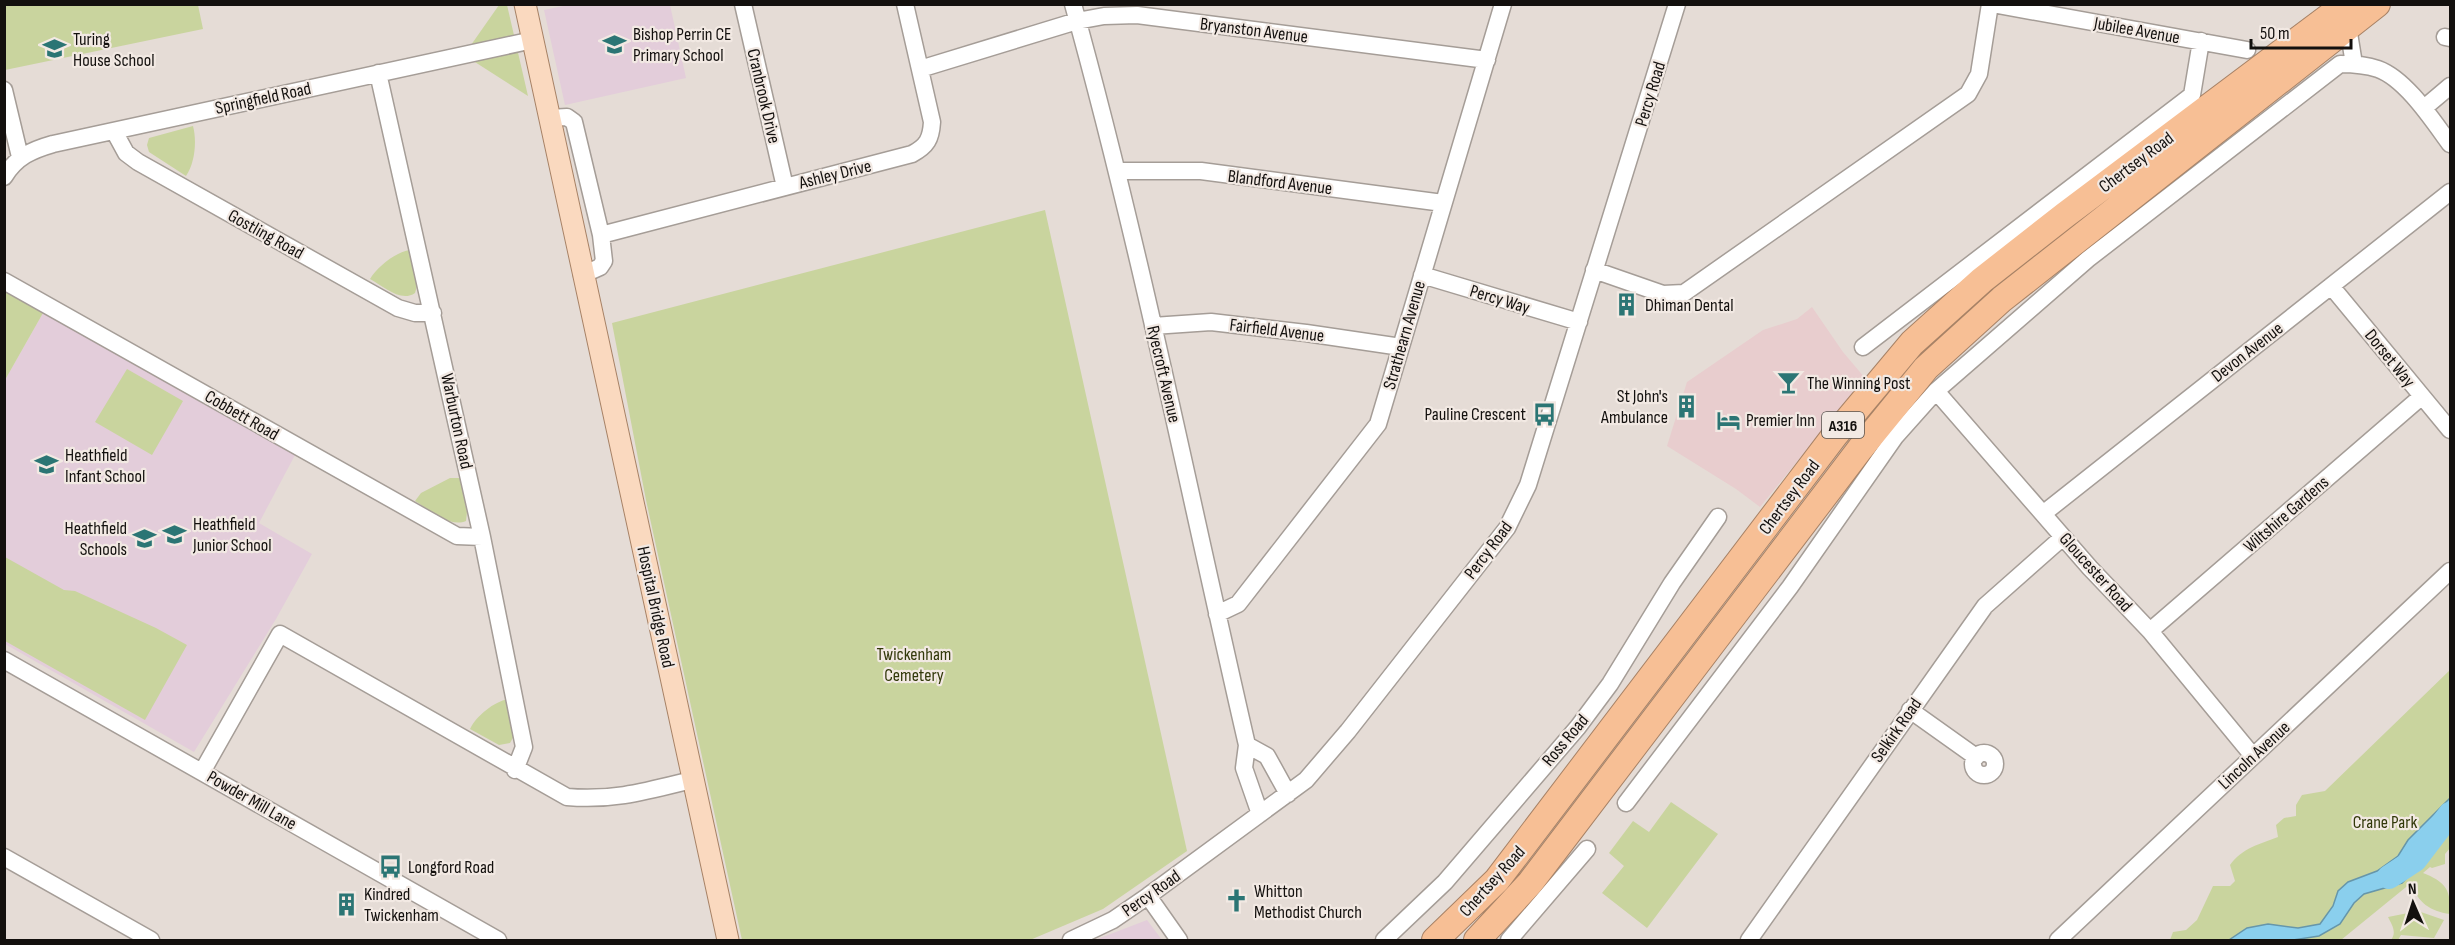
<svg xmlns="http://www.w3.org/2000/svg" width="2455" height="945" viewBox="0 0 2455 945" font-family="'Sofia Sans Condensed',sans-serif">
<rect width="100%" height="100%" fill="#e5dcd6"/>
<path fill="#e8cdce" d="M1812,307L1843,352L1865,378L1760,507L1736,489L1667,446L1687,382L1763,330L1797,319Z"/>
<path fill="#e3cdda" d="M568,5H670L686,78L565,105L544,10Z
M43,313L295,455L259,523L312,554L276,619L194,752L5,644V380Z
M1147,920L1162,940H1095Z"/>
<path fill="#c9d49e" d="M4,5H198L203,29L5,70Z
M499,5H507L528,96L464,55Z
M193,126C197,141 195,163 186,176L149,152L147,145L149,138Z
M1045,210L1187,851L1103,909L1030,940H742L646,500L612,323Z
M409,250L417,286L415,293C401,303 383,286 370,279C378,266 395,253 409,250Z
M5,292L43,313L5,380Z
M127,369L183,401L152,455L95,422Z
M450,478H460L467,512L466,521C449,528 429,509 415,501L421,493Z
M5,557L64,590L75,591L156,628L187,645L145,720L5,641Z
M2450,670V848L2445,854V864L2432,868L2430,867L2423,873C2446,882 2451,890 2450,914C2430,911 2418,903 2411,883L2341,940H2170L2173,932L2186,930L2197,920L2213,886H2230L2235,881L2230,865C2242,848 2260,844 2278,837L2276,825L2284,818L2296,816V805L2302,795L2325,791Z
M508,699L515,734L510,743L499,745L470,729C477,715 494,702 508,699Z
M1671,802L1718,834L1647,928L1602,893L1624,866L1609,853L1633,821L1649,832Z
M2418,911L2444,920L2434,938L2401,935L2398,940H2391C2397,932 2392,925 2388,917Z"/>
<path fill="#8acfed" stroke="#6696aa" stroke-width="1.5" d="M2450,798V813L2421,845L2412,872L2402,883L2364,894L2354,903L2340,924L2319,936L2293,940H2229L2247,928L2268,924L2298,928L2320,924L2333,906L2338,891L2348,882L2377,871L2398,856L2408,840Z"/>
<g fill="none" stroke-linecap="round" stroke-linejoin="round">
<path stroke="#8acfed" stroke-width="24" d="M2389,877L2415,860L2450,814"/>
<defs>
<path id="minor" d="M743,4L785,187
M1073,4C1141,249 1190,498 1247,745L1244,768L1260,814
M1992,4L2247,50
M2348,27L2354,64
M2445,37L2450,38
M920,69L1077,21L1104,16L1137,15L1487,60
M378,73L482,537L524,747L515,770
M4,90L20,157
M2424,108L2450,86
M550,118L567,117L574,122L601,235L604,261L600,267L582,275
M114,131L126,153L138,162L398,308L415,313H433
M1117,171H1201L1443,203
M4,177C16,157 32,150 53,144L533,40
M601,235L912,154C927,146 931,139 932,122L905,4
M1594,270L1663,294L1684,293L1968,94L1979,74L1990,4
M1422,275L1579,322
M4,281L457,536L482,537
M2331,286L2450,430
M1153,326L1211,322L1306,333L1401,347
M1863,347L2192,95L2201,41
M1936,391L2090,568L2150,631L2253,756
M2044,513L2450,192
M1217,614L1238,604L1378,424L1503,4
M2150,631L2421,397
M4,660L498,940
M1910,710L1976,757
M1247,745L1267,756L1288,794
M1973 764a11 11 0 1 1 22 0a11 11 0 1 1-22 0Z
M202,772L280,634L567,797C614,801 647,791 692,780
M1626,803L1790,587L1895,437L1936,391L2088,259L2340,64C2353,64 2366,65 2378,69C2406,79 2433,121 2450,144
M4,857L151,940
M1148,896L1179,940
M1071,940L1113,920L1148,896L1306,780L1348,731L1507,528L1528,485L1677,4
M1384,940L1445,882L1578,727L1610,684L1672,583L1718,517
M1509,940L1587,849
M1749,940L1985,606L2063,537
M2058,940L2450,571"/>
<path id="major" d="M525,4L728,940"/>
<path id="highway" d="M1435,940L1497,880L1835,435L1912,343L1982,280L2065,215L2346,4
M1477,940L1530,883L1860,449L1926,368L2002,299L2377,4"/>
</defs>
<use href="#minor" stroke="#a59d97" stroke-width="19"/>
<use href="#major" stroke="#a78266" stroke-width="23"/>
<use href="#highway" stroke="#a78266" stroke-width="28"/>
<use href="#minor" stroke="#fff" stroke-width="16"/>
<use href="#major" stroke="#fad9bf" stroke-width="21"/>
<use href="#highway" stroke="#f7bf95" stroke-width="26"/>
</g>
<defs>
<symbol id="school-bare" viewBox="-9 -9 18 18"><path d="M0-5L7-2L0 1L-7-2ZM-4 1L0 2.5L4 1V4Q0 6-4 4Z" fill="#2b7574" stroke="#f2e9e3" stroke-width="2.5" paint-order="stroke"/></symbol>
<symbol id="building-bare" viewBox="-9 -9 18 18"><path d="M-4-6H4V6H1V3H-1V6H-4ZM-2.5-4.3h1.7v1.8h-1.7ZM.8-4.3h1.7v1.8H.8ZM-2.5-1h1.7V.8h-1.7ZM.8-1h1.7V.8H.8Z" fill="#2b7574" stroke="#f2e9e3" stroke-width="2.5" paint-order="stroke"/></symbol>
<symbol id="bar-bare" viewBox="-9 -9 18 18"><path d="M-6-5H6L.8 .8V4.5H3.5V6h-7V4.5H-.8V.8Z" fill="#2b7574" stroke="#f2e9e3" stroke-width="2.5" paint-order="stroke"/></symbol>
<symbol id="bus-bare" viewBox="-9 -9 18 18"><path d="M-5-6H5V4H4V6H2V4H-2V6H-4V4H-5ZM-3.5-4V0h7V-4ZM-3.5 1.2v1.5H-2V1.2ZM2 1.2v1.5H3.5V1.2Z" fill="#2b7574" stroke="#f2e9e3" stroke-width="2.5" paint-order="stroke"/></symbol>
<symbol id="hotel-bare" viewBox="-9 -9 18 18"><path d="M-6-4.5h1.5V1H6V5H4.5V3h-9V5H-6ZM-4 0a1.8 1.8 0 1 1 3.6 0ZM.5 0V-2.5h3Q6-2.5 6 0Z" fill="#2b7574" stroke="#f2e9e3" stroke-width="2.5" paint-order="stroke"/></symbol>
<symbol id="church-bare" viewBox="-9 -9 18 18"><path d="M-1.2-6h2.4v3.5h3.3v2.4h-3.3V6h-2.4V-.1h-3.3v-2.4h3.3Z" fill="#2b7574" stroke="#f2e9e3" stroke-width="2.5" paint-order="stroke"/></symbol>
</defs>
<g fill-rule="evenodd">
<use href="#school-bare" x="598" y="28" width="33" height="33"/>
<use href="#school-bare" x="38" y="32" width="33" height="33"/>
<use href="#building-bare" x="1610" y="288" width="33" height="33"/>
<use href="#bar-bare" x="1772" y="366" width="33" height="33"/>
<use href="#building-bare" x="1670" y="390" width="33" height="33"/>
<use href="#bus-bare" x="1528" y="398" width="33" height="33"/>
<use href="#hotel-bare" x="1712" y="404" width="33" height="33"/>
<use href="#school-bare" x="30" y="448" width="33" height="33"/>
<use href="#school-bare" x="158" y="518" width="33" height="33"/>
<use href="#school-bare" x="128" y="522" width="33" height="33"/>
<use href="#bus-bare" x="374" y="850" width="33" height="33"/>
<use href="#church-bare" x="1220" y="884" width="33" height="33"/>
<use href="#building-bare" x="330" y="888" width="33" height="33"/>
</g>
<g text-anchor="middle" stroke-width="4.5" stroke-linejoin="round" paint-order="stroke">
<rect fill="#f2e9e3" stroke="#56514e" stroke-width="1.5" x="1822" y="412" width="42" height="26" rx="4.5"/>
<g font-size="16" font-weight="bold" fill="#13100e">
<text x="1843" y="431">A316</text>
</g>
<g font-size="18" fill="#13100e" stroke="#f2e9e3">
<text transform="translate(1254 30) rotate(7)" y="6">Bryanston Avenue</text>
<text transform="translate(2137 30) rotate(10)" y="6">Jubilee Avenue</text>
<text transform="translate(1650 94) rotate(-73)" y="6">Percy Road</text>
<text transform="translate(764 96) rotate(77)" y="6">Cranbrook Drive</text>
<text transform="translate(263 98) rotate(-12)" y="6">Springfield Road</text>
<text transform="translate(2136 162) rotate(-37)" y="6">Chertsey Road</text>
<text transform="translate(835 174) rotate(-14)" y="6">Ashley Drive</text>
<text transform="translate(1280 182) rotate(7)" y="6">Blandford Avenue</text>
<text transform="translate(266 234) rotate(29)" y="6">Gostling Road</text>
<text transform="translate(1500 299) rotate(17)" y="6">Percy Way</text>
<text transform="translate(1277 330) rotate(7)" y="6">Fairfield Avenue</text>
<text transform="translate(1404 335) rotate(-74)" y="6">Strathearn Avenue</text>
<text transform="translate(2247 352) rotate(-38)" y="6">Devon Avenue</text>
<text transform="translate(2390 358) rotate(51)" y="6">Dorset Way</text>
<text transform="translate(1164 374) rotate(77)" y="6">Ryecroft Avenue</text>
<text transform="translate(242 415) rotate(30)" y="6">Cobbett Road</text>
<text transform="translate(457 421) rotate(78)" y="6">Warburton Road</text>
<text transform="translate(1789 497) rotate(-53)" y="6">Chertsey Road</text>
<text transform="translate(2286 514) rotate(-41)" y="6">Wiltshire Gardens</text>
<text transform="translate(1488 550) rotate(-53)" y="6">Percy Road</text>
<text transform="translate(2096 572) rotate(48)" y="6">Gloucester Road</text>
<text transform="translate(656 607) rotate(78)" y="6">Hospital Bridge Road</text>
<text transform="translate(1896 730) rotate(-55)" y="6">Selkirk Road</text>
<text transform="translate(1565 740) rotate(-50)" y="6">Ross Road</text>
<text transform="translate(2254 755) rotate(-43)" y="6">Lincoln Avenue</text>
<text transform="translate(252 800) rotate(30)" y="6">Powder Mill Lane</text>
<text transform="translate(1492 881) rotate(-48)" y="6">Chertsey Road</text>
<text transform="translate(1151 893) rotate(-35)" y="6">Percy Road</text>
</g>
<g font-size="18" fill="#13100e" stroke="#f2e9e3" text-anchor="start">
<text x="633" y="40">Bishop Perrin CE<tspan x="633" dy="21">Primary School</tspan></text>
<text x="73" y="45">Turing<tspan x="73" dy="21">House School</tspan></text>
<text x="1645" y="311">Dhiman Dental</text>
<text x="1807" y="389">The Winning Post</text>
<text x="1668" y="402" text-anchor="end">St John's<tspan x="1668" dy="21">Ambulance</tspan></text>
<text x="1526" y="420" text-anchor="end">Pauline Crescent</text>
<text x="1746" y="426">Premier Inn</text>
<text x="65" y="461">Heathfield<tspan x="65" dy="21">Infant School</tspan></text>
<text x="193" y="530">Heathfield<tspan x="193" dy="21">Junior School</tspan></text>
<text x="127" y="534" text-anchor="end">Heathfield<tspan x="127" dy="21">Schools</tspan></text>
<text x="408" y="873">Longford Road</text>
<text x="1254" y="897">Whitton<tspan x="1254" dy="21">Methodist Church</tspan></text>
<text x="364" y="900">Kindred<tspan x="364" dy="21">Twickenham</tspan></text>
</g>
<g font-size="18" fill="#32390a" stroke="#f2e9e3">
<text x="914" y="660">Twickenham<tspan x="914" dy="21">Cemetery</tspan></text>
<text x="2385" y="828">Crane Park</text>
</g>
</g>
<rect width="2455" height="945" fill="none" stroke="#13100e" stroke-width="12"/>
<g transform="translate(2413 903) rotate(357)" stroke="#f2e9e3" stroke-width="4.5" paint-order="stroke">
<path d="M0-4.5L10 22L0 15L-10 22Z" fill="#13100e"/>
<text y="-9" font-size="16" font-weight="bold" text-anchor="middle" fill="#13100e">N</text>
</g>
<path d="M2251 39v9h100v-9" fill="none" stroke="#13100e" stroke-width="3"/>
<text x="2260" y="39" font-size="18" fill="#13100e" stroke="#f2e9e3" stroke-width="4.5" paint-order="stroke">50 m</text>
</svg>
